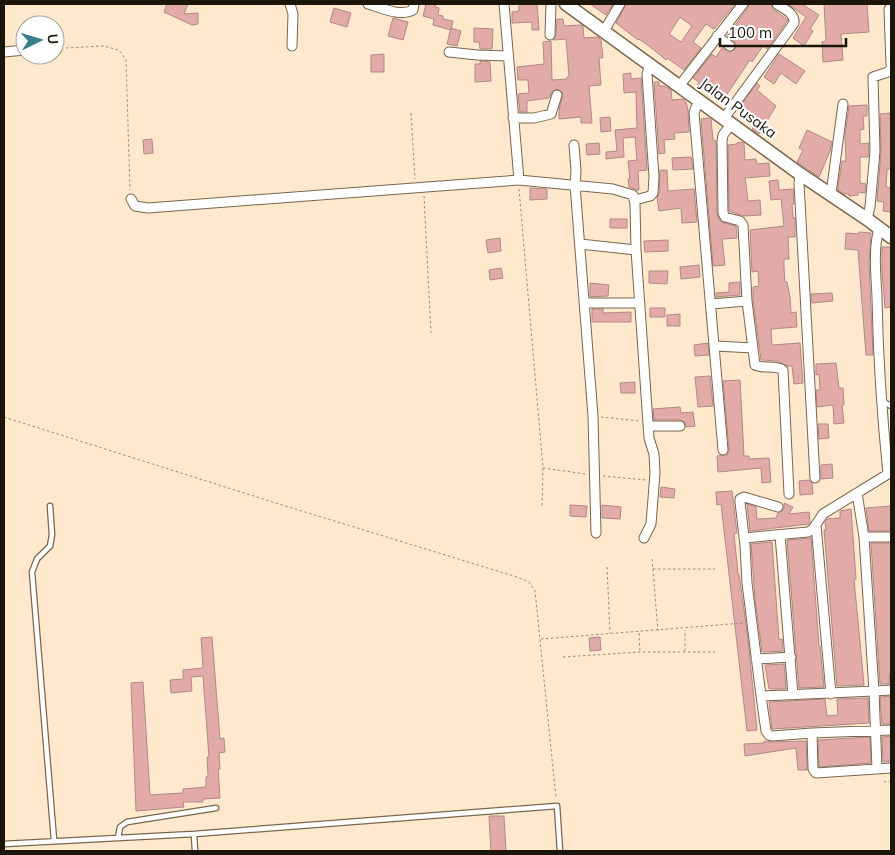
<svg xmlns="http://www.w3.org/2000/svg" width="895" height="855" viewBox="0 0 895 855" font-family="Mulish,sans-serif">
<rect width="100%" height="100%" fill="#ffe8cc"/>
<path fill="#e3aba8" stroke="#ae8987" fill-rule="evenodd" d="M167,4H188L184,14L198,13V24L192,25L164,12Z
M426,4H436L435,7L439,8L438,15L443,16V19L453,21L451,30L433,25L434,19L423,16Z
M519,4H537L539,30H532V22L512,23V12L519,11Z
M590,4H613L606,15Z
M626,4H735L714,29L706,24L693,42L701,48L684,70L667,58L666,60L649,46L639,39L638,40L616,23ZM680,17L692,26L681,42L669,34Z
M749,4H771L773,9L788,20L767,49L763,46L752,62L750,60L721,103L697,85L699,82L693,78L712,54L716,57L722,48L730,52L735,49L736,43L727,36L748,8Z
M788,4H802L819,15L810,29L813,31L804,46L793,38L806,17Z
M824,4H867L869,32L841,34L843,60L823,62L822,42L826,41Z
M334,8L351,13L347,27L330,22Z
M393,18L408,22L403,40L388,36Z
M557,19H563L564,26L580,25L583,26L584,38L598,37L601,40L603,58H599L601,85L589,86L592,123H581V117L559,119V110L563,94L558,89L552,91L549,98L527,101V112H520L518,94L529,93L528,80H518L517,67L544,64L543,42L551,41L552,80L567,79V77L569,76L566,39L553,40L556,35Z
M451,28L461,31L457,46L447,44Z
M474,28L493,29L492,49H480L479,42H474Z
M384,54V72H371V55Z
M779,54L805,71L796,84L781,73L774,84L764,77Z
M480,61L490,62L491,81L475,82V64H480Z
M631,73V79L641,78L647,170L638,171L639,190H637L629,187L628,179H630L628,161L637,160L635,137L623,138L624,157L606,159V152L617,151L615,130L637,128L636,92L624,93L623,74Z
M654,82H659V86H664L671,90L672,100L683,99L686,102L688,110L689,132L674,133L675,139L664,140L665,153L659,154Z
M757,83L760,86L757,90L776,106L759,134L752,129L757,122L743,112L745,110L740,107Z
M867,105V116H863L864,129L860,130V144L869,143L868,157H860V183L866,184L865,193L858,192V195L849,196V194H844L838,190V187L842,161H846L845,136L849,106Z
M891,113V169H887L886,187L891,188V212L883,211L884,202L877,201L881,151L880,114Z
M610,117L611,131L601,132L600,118Z
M709,118L711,119L713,140L716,141L717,214L721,222L736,226L737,238L722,239L725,265L713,266L701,119Z
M807,130L832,142L830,151L819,177L797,162L803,150L799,148Z
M152,139L153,153L144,154L143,140Z
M742,142L744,143L745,160L756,159L757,164L769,163L770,176L745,178L748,201L760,200L761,215L744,216L729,211L728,145L737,144V143Z
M599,143L600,154L587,155L586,144Z
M691,157L693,169L673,170L672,158Z
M660,170H667L668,191L694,189L697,222L682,223L681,208L659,211L657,198L659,193Z
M778,180L779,190L793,189L794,204H792L793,218H795V237H788L789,259H784V268L785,282H787L790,297L791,313L796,312L797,327L771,329L772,345L800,343L803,383L794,384L792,366H788L777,361L761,360L753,300V287L759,286L758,271L752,272L750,230L784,226L781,199L771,200L769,181Z
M530,188L547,189V199L530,200Z
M610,219H627V228H610Z
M859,232L871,233L869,263L873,355H866L858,250L845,249L846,233L859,234Z
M500,238L501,251L488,253L486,240Z
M668,240V251L645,252L644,241Z
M882,247H891V307L885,308L882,271Z
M699,265L700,277L681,279L680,267Z
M501,268L503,278L490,280L489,270Z
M649,271H668L667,284L649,283Z
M740,282V295L716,297V293L729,292V283Z
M590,283L609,285L608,296L590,297Z
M832,293L833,301L812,303L811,294Z
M650,308H665V317H650Z
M592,309H603V313L631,312V322H592Z
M680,314V326H667V315Z
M708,343L709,355L695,356L694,345Z
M836,363L839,388H843L844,405H842L844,423L834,424L833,405L817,407L816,390H820L819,374L816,375V364Z
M710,376L713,406L698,407L695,377Z
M740,380L744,456H749V459L769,458L771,482L762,483L761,468L718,472L717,456L727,455L729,450L723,381Z
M635,382V393H621L620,383Z
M680,407L681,413L693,412L695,426L686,427L685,422L680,420H654L653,409Z
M818,424H828L829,438L819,439Z
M832,464L833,478L821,479V465Z
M809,480L812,483L813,494L800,495L799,481Z
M661,487L675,489L674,498L660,497Z
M732,491L737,533L734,534L738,574H739L748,639L757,730L747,731L721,504L717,505L716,492Z
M784,503L793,507L789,514L809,512L810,522L809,524L750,531L747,504L756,507L757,519L776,518L778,513L784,509Z
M570,505L587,506L586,517L570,516Z
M602,505L621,507L620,519L602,518Z
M891,506V531H869L866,508Z
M851,509L856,579H854L864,685L837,686L824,530H826L825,522L827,519L840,518V511Z
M811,538L819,646H820L824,687L799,688L787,540Z
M772,542L779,640L782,639L783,651L762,652L755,599L751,544Z
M871,543H891V673L889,674L890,684H880Z
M212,637L220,739L224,738L225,752L219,753L220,769H218L220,798L203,799V802H183L184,807L136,811L131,683L143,682L150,795L183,793V789L206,787V777L208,776L207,757H209L203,676L191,677L192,691L171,693L170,680L183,679V670L203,668L201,638Z
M600,637L601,650L590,651L589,638Z
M784,664L786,689H769L765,665Z
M891,696V724H882L880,697Z
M868,698L869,723L772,729L769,702L825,699L827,716L838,715L837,699Z
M891,736V761L883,762L882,737Z
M870,737L871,763L819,767L818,740Z
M764,741L772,742L806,741L807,770H798L796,748L745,756L744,744L764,743Z
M489,816H504L506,851H491Z"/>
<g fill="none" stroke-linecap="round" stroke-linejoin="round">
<defs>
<path id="lane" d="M882,401L891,406
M50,506L52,535L50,546L37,559L32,572L54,840
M194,834L195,851
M118,838L120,827L127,822L216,808
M4,844L194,834L557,806L560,851"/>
<path id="street" d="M290,4L293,14L292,46
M368,4C382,8 400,17 413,10L414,4
M504,4L519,180
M889,9L891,64
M604,31L620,4
M550,35L551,4
M717,36L730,46
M55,49H57
M4,52L25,50
M449,52L477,55L508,56
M680,85L743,4
M701,101L696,107L694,113L723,450
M725,117L794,23C795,13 784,9 777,4
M513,118H534L551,114L557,95
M732,123L723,135L722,141L723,213L725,217L740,221L743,225L747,301L755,365C763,369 775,365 783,370L789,494
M574,145L576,171L575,185L593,416L596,533
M800,174L799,183L815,478
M831,194L843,104
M131,199L135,206L148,208L519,180L613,189L633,195L635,204L636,250L649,438L654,454L655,473L651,524L644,538
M635,200L650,196L653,193L654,177L647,74L650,64
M867,219L870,207L875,151L873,77L888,72L891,68
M580,244L636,250
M584,303H640
M711,304L747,301
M715,346L753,348
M649,426H680
M857,493L864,537L874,691L891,690
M778,507L744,497L740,499V502L745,545L747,583L761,696L874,691L877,769
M816,525L831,694
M780,535L793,695
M864,537H891
M744,538L808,532L813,529L823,514L888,474C882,416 878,356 877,297C876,275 873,250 879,228
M756,659L791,657
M761,696L766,731L769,735L772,736L812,733L891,730
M812,733L813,769L816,773L891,768"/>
<path id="secondary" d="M566,4L800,174L867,219L891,237"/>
</defs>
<use href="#lane" stroke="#7a664d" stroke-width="7"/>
<use href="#street" stroke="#7a664d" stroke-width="11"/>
<use href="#secondary" stroke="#7a664d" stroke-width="15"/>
<path stroke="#9a8a76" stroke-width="1" stroke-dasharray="2.5 2.5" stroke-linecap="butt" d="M66,48L103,46L119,50L126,60L130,190
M411,113L415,179
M519,189L543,468L542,507
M424,196L431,333
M4,417L279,504L517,577L529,582L535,591L556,798
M601,417L640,421
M543,468L586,474
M603,476L646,480
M652,559L658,631
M607,567L610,633
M653,569H715
M639,633L640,652
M541,639L743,623
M685,651V630
M563,657L640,652H717
M884,782L891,781"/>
<use href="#lane" stroke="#fff" stroke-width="4.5"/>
<use href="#street" stroke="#fff" stroke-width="9"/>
<use href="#secondary" stroke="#fff" stroke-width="12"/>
</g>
<g text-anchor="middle" stroke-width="4" stroke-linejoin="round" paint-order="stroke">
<g font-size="15" fill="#1c150a" stroke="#fff">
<text transform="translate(738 108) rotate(36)" y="5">Jalan Pusaka</text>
</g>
</g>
<rect width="895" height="855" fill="none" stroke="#1c150a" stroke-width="10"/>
<g transform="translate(40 40) rotate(85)"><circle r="24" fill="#ffffff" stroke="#a4a19d"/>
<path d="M0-4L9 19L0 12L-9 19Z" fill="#378086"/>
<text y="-8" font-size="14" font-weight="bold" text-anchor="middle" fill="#1c150a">U</text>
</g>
<path d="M720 38v8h126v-8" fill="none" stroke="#1c150a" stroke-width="2.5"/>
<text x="728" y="38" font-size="15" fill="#1c150a" stroke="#ffffff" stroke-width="4" paint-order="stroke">100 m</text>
</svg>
